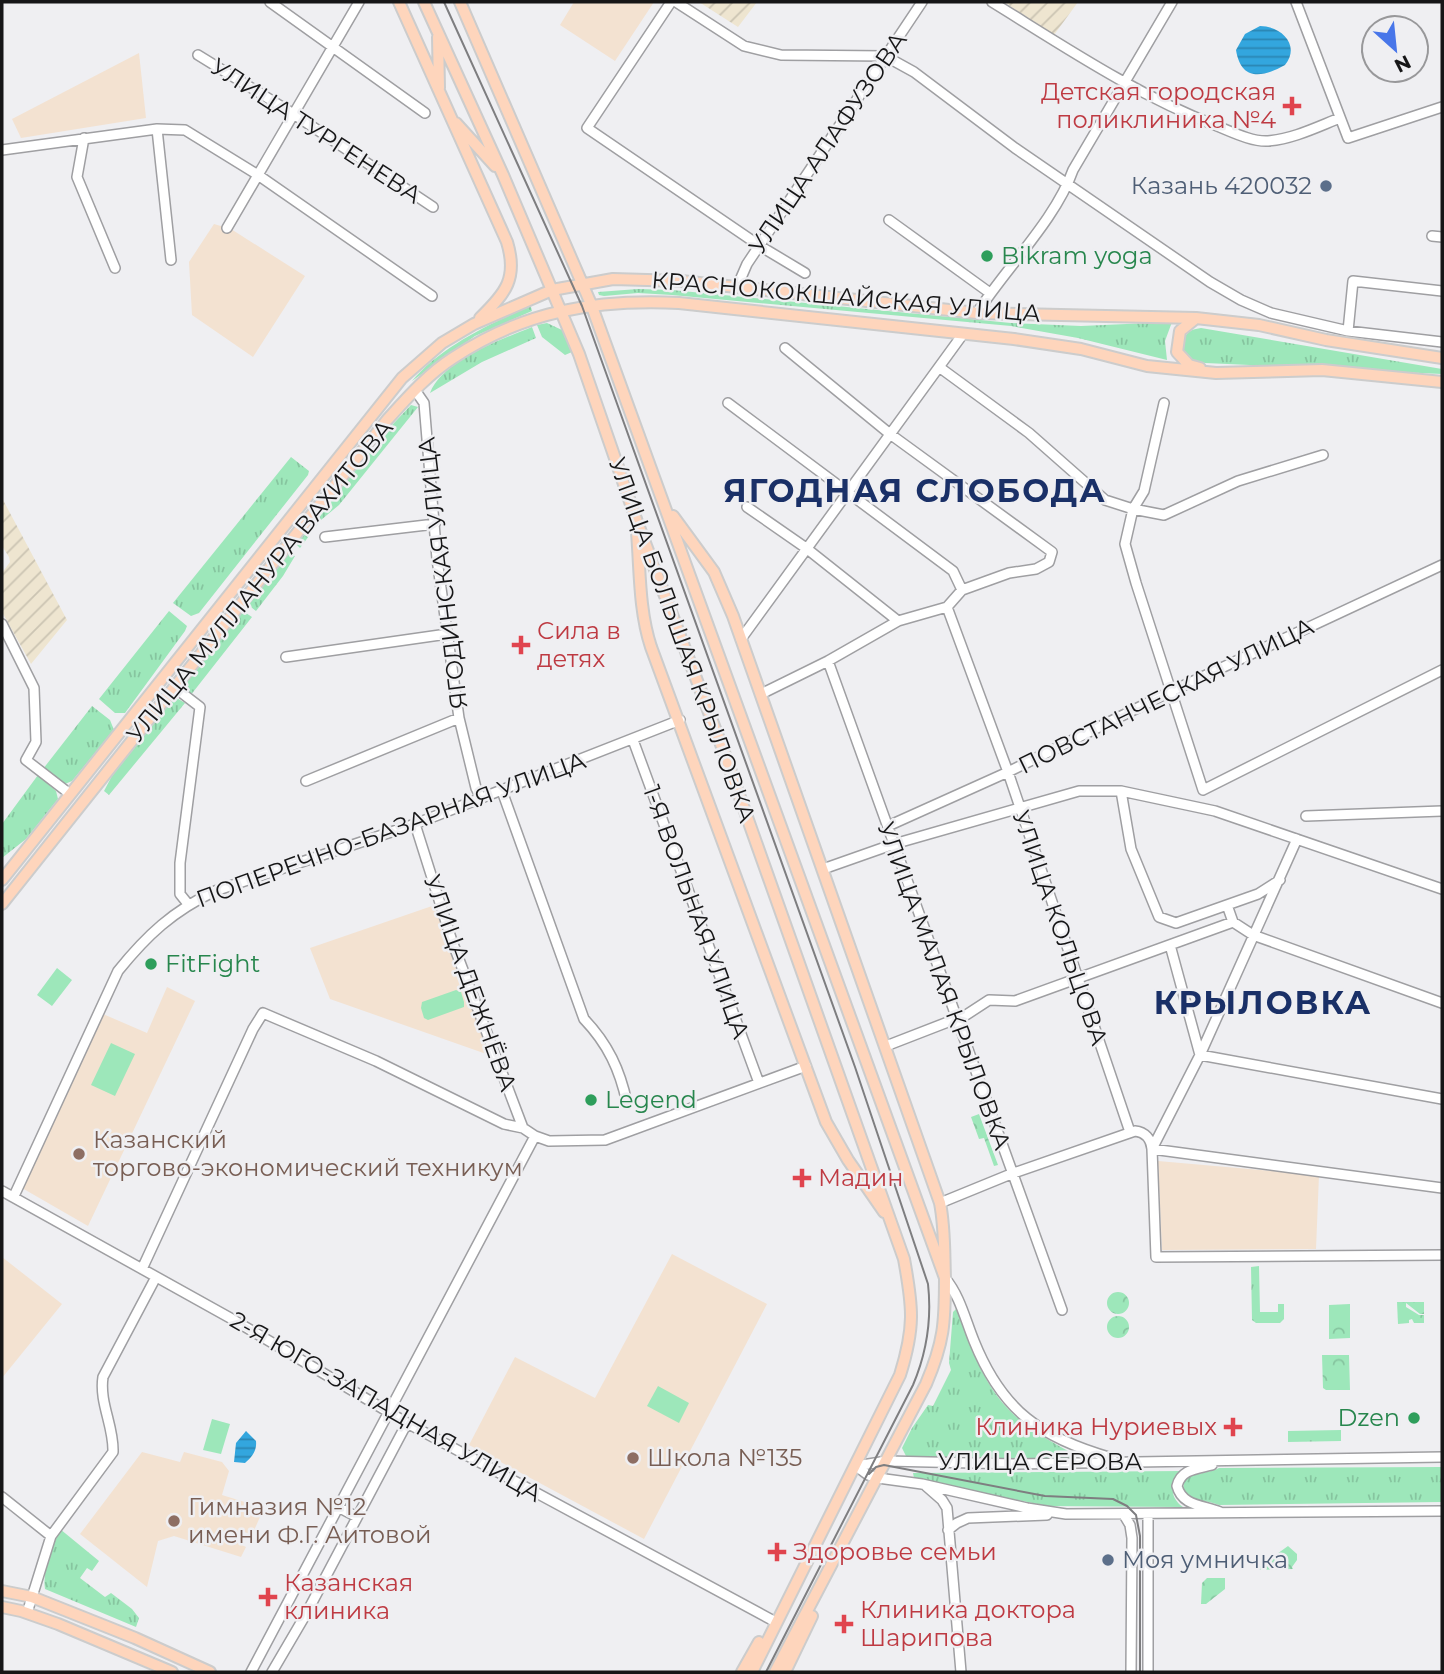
<svg xmlns="http://www.w3.org/2000/svg" width="1444" height="1674" viewBox="0 0 1444 1674" font-family="Montserrat,sans-serif">
<defs>
<pattern id="industrial-furrows" width="10" height="10" patternUnits="userSpaceOnUse" patternTransform="scale(1.75)"><rect width="10" height="10" fill="#eee5d0"/><path d="M-1 1l2-2M0 10L10 0M9 11l2-2" fill="none" stroke="#cbc4b2"/></pattern>
<pattern id="grass-tufts" width="24" height="20" patternUnits="userSpaceOnUse" patternTransform="scale(1.75)"><rect width="24" height="20" fill="#9de7ba"/><path d="M3 7l-1-3M5 7V3M7 7l1-3M15 17l-1-3M17 17v-4M19 17l1-3" fill="none" stroke="#86c59f"/></pattern>
<pattern id="park-crowns" width="20" height="18" patternUnits="userSpaceOnUse" patternTransform="scale(1.75)"><rect width="20" height="18" fill="#9de7ba"/><path d="M2 6a3 3 0 1 1 6 0M12 15a3 3 0 1 1 6 0" fill="none" stroke="#86c59f"/></pattern>
<pattern id="water-rules" width="6" height="5" patternUnits="userSpaceOnUse" patternTransform="scale(1.75)"><rect width="6" height="5" fill="#33a6de"/><path d="M0 2.5h6" fill="none" stroke="#2a86b3"/></pattern>
</defs>
<rect width="100%" height="100%" fill="#efeff2"/>
<path fill="url(#industrial-furrows)" d="M699,2H757L738,27Z
M1004,2H1078L1054,35Z
M2,498L67,620L31,664L2,612V573L10,562L9,557L2,546Z"/>
<path fill="#f3e2d1" d="M574,2H654L615,61L560,25Z
M139,53L146,118L21,138L12,119Z
M214,224L231,229L305,276L253,357L192,315L189,262Z
M435,905L492,1056L330,999L310,948Z
M167,987L195,1001L88,1226L22,1188L103,1014L147,1033Z
M1158,1161L1319,1175L1316,1249L1162,1250Z
M672,1254L767,1304L644,1539L469,1445L515,1357L595,1398Z
M2,1257L62,1304L2,1378Z
M142,1452L180,1462L184,1452L222,1462L229,1471L222,1495L264,1508L252,1535L242,1531L236,1542L246,1547L241,1557L174,1536L158,1541L147,1587L80,1534Z"/>
<path fill="url(#grass-tufts)" d="M638,289L672,290L1011,323L1081,326L1172,322L1165,341L1167,360L1078,338L1011,326L672,295L638,293L604,296L599,295L598,292Z
M529,307H531L532,311L475,336L412,381C439,348 490,323 529,307Z
M547,323L562,330L572,352L565,355L542,337L537,325Z
M532,327L536,338L482,362L430,393C442,361 502,339 532,327Z
M1201,328L1442,369V374L1205,363L1189,359L1183,351C1183,336 1186,330 1201,328Z
M411,405L418,407L339,505L321,520L300,548L297,545V541L375,443Z
M291,457L309,471L308,475L199,613L191,616L173,603Z
M288,554L295,556L283,576L256,611L247,604Z
M169,611L187,626L185,631L125,713H115L99,699Z
M243,611L252,617L190,696L183,688L185,684Z
M175,697L185,703L109,795L104,791L114,772Z
M92,706L110,720L114,730L72,781L65,784L43,769Z
M38,775L56,791L58,799L26,839L2,858V824Z
M1259,1266L1260,1312H1278V1304H1284V1319L1280,1323H1256L1252,1320L1251,1267Z
M956,1309C967,1331 972,1354 984,1375C1007,1419 1041,1437 1083,1459L907,1458L902,1448L912,1428L928,1405L933,1406L951,1370L949,1363L953,1312Z
M1341,1430V1441L1288,1442V1431Z
M1442,1467V1502L1219,1505C1207,1500 1197,1502 1185,1496L1183,1488L1185,1479C1196,1472 1207,1474 1219,1468Z
M1183,1471C1171,1483 1168,1496 1183,1507L1048,1506L918,1481L914,1478L913,1473Z
M60,1529L99,1561L92,1571L87,1568L80,1578L105,1597L111,1593L132,1609L139,1618L136,1627L45,1589C42,1569 53,1547 60,1529Z"/>
<path fill="url(#park-crowns)" d="M979,1114L998,1165L994,1166L984,1138L979,1139L971,1117Z
M1107 1303a11 11 0 1 1 22 0a11 11 0 1 1-22 0Z
M1397,1302H1424V1314H1420L1406,1303V1307L1419,1315H1424V1323H1414L1412,1319L1409,1320V1323L1398,1324Z
M1107 1327a11 11 0 1 1 22 0a11 11 0 1 1-22 0Z
M1329,1322H1350V1338L1329,1339Z
M1322,1355H1349L1350,1390H1326L1323,1388Z
M1288,1546L1297,1554V1560L1292,1567L1293,1569L1255,1570Z
M1207,1578H1225V1589L1206,1604H1201L1202,1583Z"/>
<path fill="#9de7ba" d="M57,968L72,980L52,1006L37,995Z
M456,990L461,992L464,1002V1007L428,1020L424,1018L421,1008L422,1002Z
M111,1043L135,1054L115,1096L91,1085Z
M1350,1304V1322H1329V1305Z
M658,1386L689,1403L679,1423L647,1406Z
M212,1419L230,1424L221,1454L203,1450Z"/>
<path fill="url(#water-rules)" d="M1260,26C1281,26 1301,45 1285,65C1262,78 1241,81 1236,50L1245,34Z
M246,1431L256,1441C257,1451 252,1457 245,1463L234,1462L236,1443Z"/>
<g fill="none" stroke-linecap="round" stroke-linejoin="round">
<defs>
<path id="minor" d="M270,2L425,113
M671,2L587,128L760,246L805,273
M676,2L744,46L781,55L885,56L914,72L1015,148L1210,282L1241,300L1271,313L1348,331L1442,342
M992,2C1065,47 1136,95 1217,126C1232,132 1252,142 1268,141C1293,139 1317,127 1340,118
M1296,2L1348,138L1442,107
M198,55L292,113L433,207
M157,129L171,260
M84,138L77,177L115,268
M2,150L157,129L185,130L258,175L432,296
M889,220L990,293
M227,228L359,2
M1432,236L1442,237
M737,287L747,264L922,2
M977,313C1006,268 1056,219 1073,170L1172,2
M1348,331L1353,281L1442,291
M939,367L1029,433L1105,500L1133,509L1164,515L1238,481L1323,455
M415,390L424,403L437,559L459,718L476,788L481,798
M728,403L953,571L962,590
M1164,403L1144,491L1133,509L1125,544L1136,583L1203,790L1442,670
M747,507L806,548L898,621
M325,537L435,524
M947,607L1008,772L1130,1132
M2,624L34,688L36,742L26,760L70,794
M741,639L963,334
M286,657L447,634
M828,661L1062,1310
M174,687L200,707L180,863V894L188,904
M761,694L828,661L898,621L947,607L962,590L1009,573L1036,569L1049,562L1052,552L890,434L785,348
M633,740L759,1083
M306,781L459,718
M502,791L584,1019C608,1044 620,1070 627,1103
M1121,791L1131,849L1159,917L1176,923L1258,894L1280,880
M1306,816L1442,811
M415,824L452,941L523,1128L535,1136L549,1141L605,1140L806,1066
M888,826L1008,772L1172,691L1442,565
M1297,839L1200,1055L1152,1149L1156,1257L1442,1255
M823,869L894,844L1079,791H1121L1215,811L1442,889
M1227,905L1233,922L1253,935L1442,1003
M1170,945L1200,1055L1442,1099
M886,1046L966,1015L989,1000L1015,1001L1233,922
M2,1191L232,1319L407,1423L772,1620
M14,1196L118,971C147,935 173,911 215,891L415,824L680,720
M940,1203L1011,1174L1135,1131C1145,1132 1151,1139 1152,1149L1442,1188
M142,1269L253,1029L263,1013L376,1061L504,1124L523,1128
M945,1278C960,1296 965,1319 974,1341C1002,1411 1041,1438 1112,1458
M1212,1465C1197,1469 1181,1469 1177,1486C1182,1506 1203,1505 1220,1512
M856,1466L868,1475L878,1478L922,1484L1027,1508L1066,1514L1442,1511
M856,1466L887,1461L1015,1464L1442,1457
M926,1486L942,1500L947,1508L961,1672
M2,1497L51,1536
M338,1507L357,1517
M1124,1515L1130,1525L1132,1538L1131,1672
M1148,1515V1672
M948,1530L957,1523L968,1518L1047,1515
M27,1613L51,1536L113,1452C114,1426 99,1403 103,1377L156,1277
M251,1672L535,1136
M272,1672L306,1614L407,1423"/>
<path id="major" d="M399,2L507,242C518,278 506,293 480,318
M424,2L503,175L579,354L636,519L725,755L904,1259C913,1308 915,1327 900,1375L752,1672
M460,2L591,304L945,1278
M438,37L439,88
M456,123L495,166
M1196,318L1180,331L1177,352L1189,365L1200,368
M673,516L714,572L733,616L940,1203C945,1229 944,1252 945,1278C945,1323 944,1342 926,1384L775,1672
M637,532C640,570 639,611 651,647L826,1122L848,1160L884,1212
M2,880L402,378L442,343L474,324L552,290L613,279L681,281L977,313L1196,318L1259,325L1326,340L1442,358
M2,904L387,420C407,398 428,374 453,358C524,311 595,299 679,303L1014,339L1081,349L1147,366L1216,373L1322,370L1442,382
M2,1591L32,1597L135,1638L210,1672
M2,1607L21,1611L58,1624L172,1672
M742,1672L759,1642
M785,1672L812,1616"/>
</defs>
<use href="#minor" stroke="#9f9fa2" stroke-width="12"/>
<use href="#major" stroke="#ccc" stroke-width="14"/>
<use href="#minor" stroke="#fff" stroke-width="9"/>
<use href="#major" stroke="#fed5bc" stroke-width="10"/>
<path stroke="#7e7e80" stroke-width="2" d="M444,2L582,306L855,1067L928,1284C932,1320 927,1352 913,1385L766,1672
M869,1474L876,1467L884,1465L1045,1496L1113,1499L1127,1506L1136,1515L1140,1536V1672"/>
</g>
<g fill="#e0444e" stroke="#efeff2" stroke-width="2.5">
<path d="M1288.5 95.5h7v7h7v7h-7v7h-7v-7h-7v-7h7z"/>
<path d="M517.5 634.5h7v7h7v7h-7v7h-7v-7h-7v-7h7z"/>
<path d="M798.5 1167.5h7v7h7v7h-7v7h-7v-7h-7v-7h7z"/>
<path d="M1229.5 1416.5h7v7h7v7h-7v7h-7v-7h-7v-7h7z"/>
<path d="M773.5 1541.5h7v7h7v7h-7v7h-7v-7h-7v-7h7z"/>
<path d="M264.5 1586.5h7v7h7v7h-7v7h-7v-7h-7v-7h7z"/>
<path d="M840.5 1613.5h7v7h7v7h-7v7h-7v-7h-7v-7h7z"/>
</g>
<g fill="#5c6f8a" stroke="#efeff2" stroke-width="2.5">
<circle cx="1326" cy="186" r="7"/>
<circle cx="1108" cy="1560" r="7"/>
</g>
<g fill="#2e9e5b" stroke="#efeff2" stroke-width="2.5">
<circle cx="987" cy="256" r="7"/>
<circle cx="151" cy="964" r="7"/>
<circle cx="591" cy="1100" r="7"/>
<circle cx="1414" cy="1418" r="7"/>
</g>
<g fill="#8d6e63" stroke="#efeff2" stroke-width="2.5">
<circle cx="79" cy="1154" r="7"/>
<circle cx="633" cy="1458" r="7"/>
<circle cx="174" cy="1521" r="7"/>
</g>
<g text-anchor="middle" stroke-width="5" stroke-linejoin="round" paint-order="stroke">
<g font-size="24" fill="#be3a42" stroke="#efeff2" text-anchor="start">
<text x="1276" y="100" text-anchor="end">Детская городская<tspan x="1276" dy="28">поликлиника №4</tspan></text>
<text x="537" y="639">Сила в<tspan x="537" dy="28">детях</tspan></text>
<text x="818" y="1186">Мадин</text>
<text x="1217" y="1435" text-anchor="end">Клиника Нуриевых</text>
<text x="793" y="1560">Здоровье семьи</text>
<text x="284" y="1591">Казанская<tspan x="284" dy="28">клиника</tspan></text>
<text x="860" y="1618">Клиника доктора<tspan x="860" dy="28">Шарипова</tspan></text>
</g>
<g font-size="24" fill="#161617" stroke="#efeff2">
<text transform="translate(316 131) rotate(33)" y="8">УЛИЦА ТУРГЕНЕВА</text>
<text transform="translate(828 143) rotate(-56)" y="8">УЛИЦА АЛАФУЗОВА</text>
<text transform="translate(846 297) rotate(5)" y="8">КРАСНОКОКШАЙСКАЯ УЛИЦА</text>
<text transform="translate(443 573) rotate(-97)" y="8">ЯГОДИНСКАЯ УЛИЦА</text>
<text transform="translate(260 581) rotate(-51)" y="8">УЛИЦА МУЛЛАНУРА ВАХИТОВА</text>
<text transform="translate(682 640) rotate(70)" y="8">УЛИЦА БОЛЬШАЯ КРЫЛОВКА</text>
<text transform="translate(1166 696) rotate(-26)" y="8">ПОВСТАНЧЕСКАЯ УЛИЦА</text>
<text transform="translate(391 830) rotate(-20)" y="8">ПОПЕРЕЧНО-БАЗАРНАЯ УЛИЦА</text>
<text transform="translate(696 912) rotate(70)" y="8">1-Я ВОЛЬНАЯ УЛИЦА</text>
<text transform="translate(1060 928) rotate(71)" y="8">УЛИЦА КОЛЬЦОВА</text>
<text transform="translate(470 983) rotate(70)" y="8">УЛИЦА ДЕЖНЁВА</text>
<text transform="translate(944 986) rotate(70)" y="8">УЛИЦА МАЛАЯ КРЫЛОВКА</text>
<text transform="translate(386 1407) rotate(30)" y="8">2-Я ЮГО-ЗАПАДНАЯ УЛИЦА</text>
<text x="1040" y="1470">УЛИЦА СЕРОВА</text>
</g>
<g font-size="24" fill="#4e5e75" stroke="#efeff2" text-anchor="end">
<text x="1312" y="194">Казань 420032</text>
<text x="1122" y="1568" text-anchor="start">Моя умничка</text>
</g>
<g font-size="24" fill="#27864d" stroke="#efeff2" text-anchor="start">
<text x="1001" y="264">Bikram yoga</text>
<text x="165" y="972">FitFight</text>
<text x="605" y="1108">Legend</text>
<text x="1400" y="1426" text-anchor="end">Dzen</text>
</g>
<g font-size="24" fill="#785e54" stroke="#efeff2" text-anchor="start">
<text x="93" y="1148">Казанский<tspan x="93" dy="28">торгово-экономический техникум</tspan></text>
<text x="647" y="1466">Школа №135</text>
<text x="188" y="1515">Гимназия №12<tspan x="188" dy="28">имени Ф.Г. Аитовой</tspan></text>
</g>
<g font-size="32" font-weight="bold" letter-spacing="2" fill="#1a3067" stroke="#efeff2">
<text x="915" y="502">ЯГОДНАЯ СЛОБОДА</text>
<text x="1263" y="1014">КРЫЛОВКА</text>
</g>
</g>
<rect width="1444" height="1674" fill="none" stroke="#161617" stroke-width="7"/>
<g transform="translate(1395 49) rotate(153)"><circle r="33" fill="#efeff2" stroke="#98989a" stroke-width="2"/>
<path d="M0-5L12 26L0 18L-12 26Z" fill="#4876e9"/>
<text y="-10" font-size="19" font-weight="bold" text-anchor="middle" fill="#161617">N</text>
</g>
</svg>
